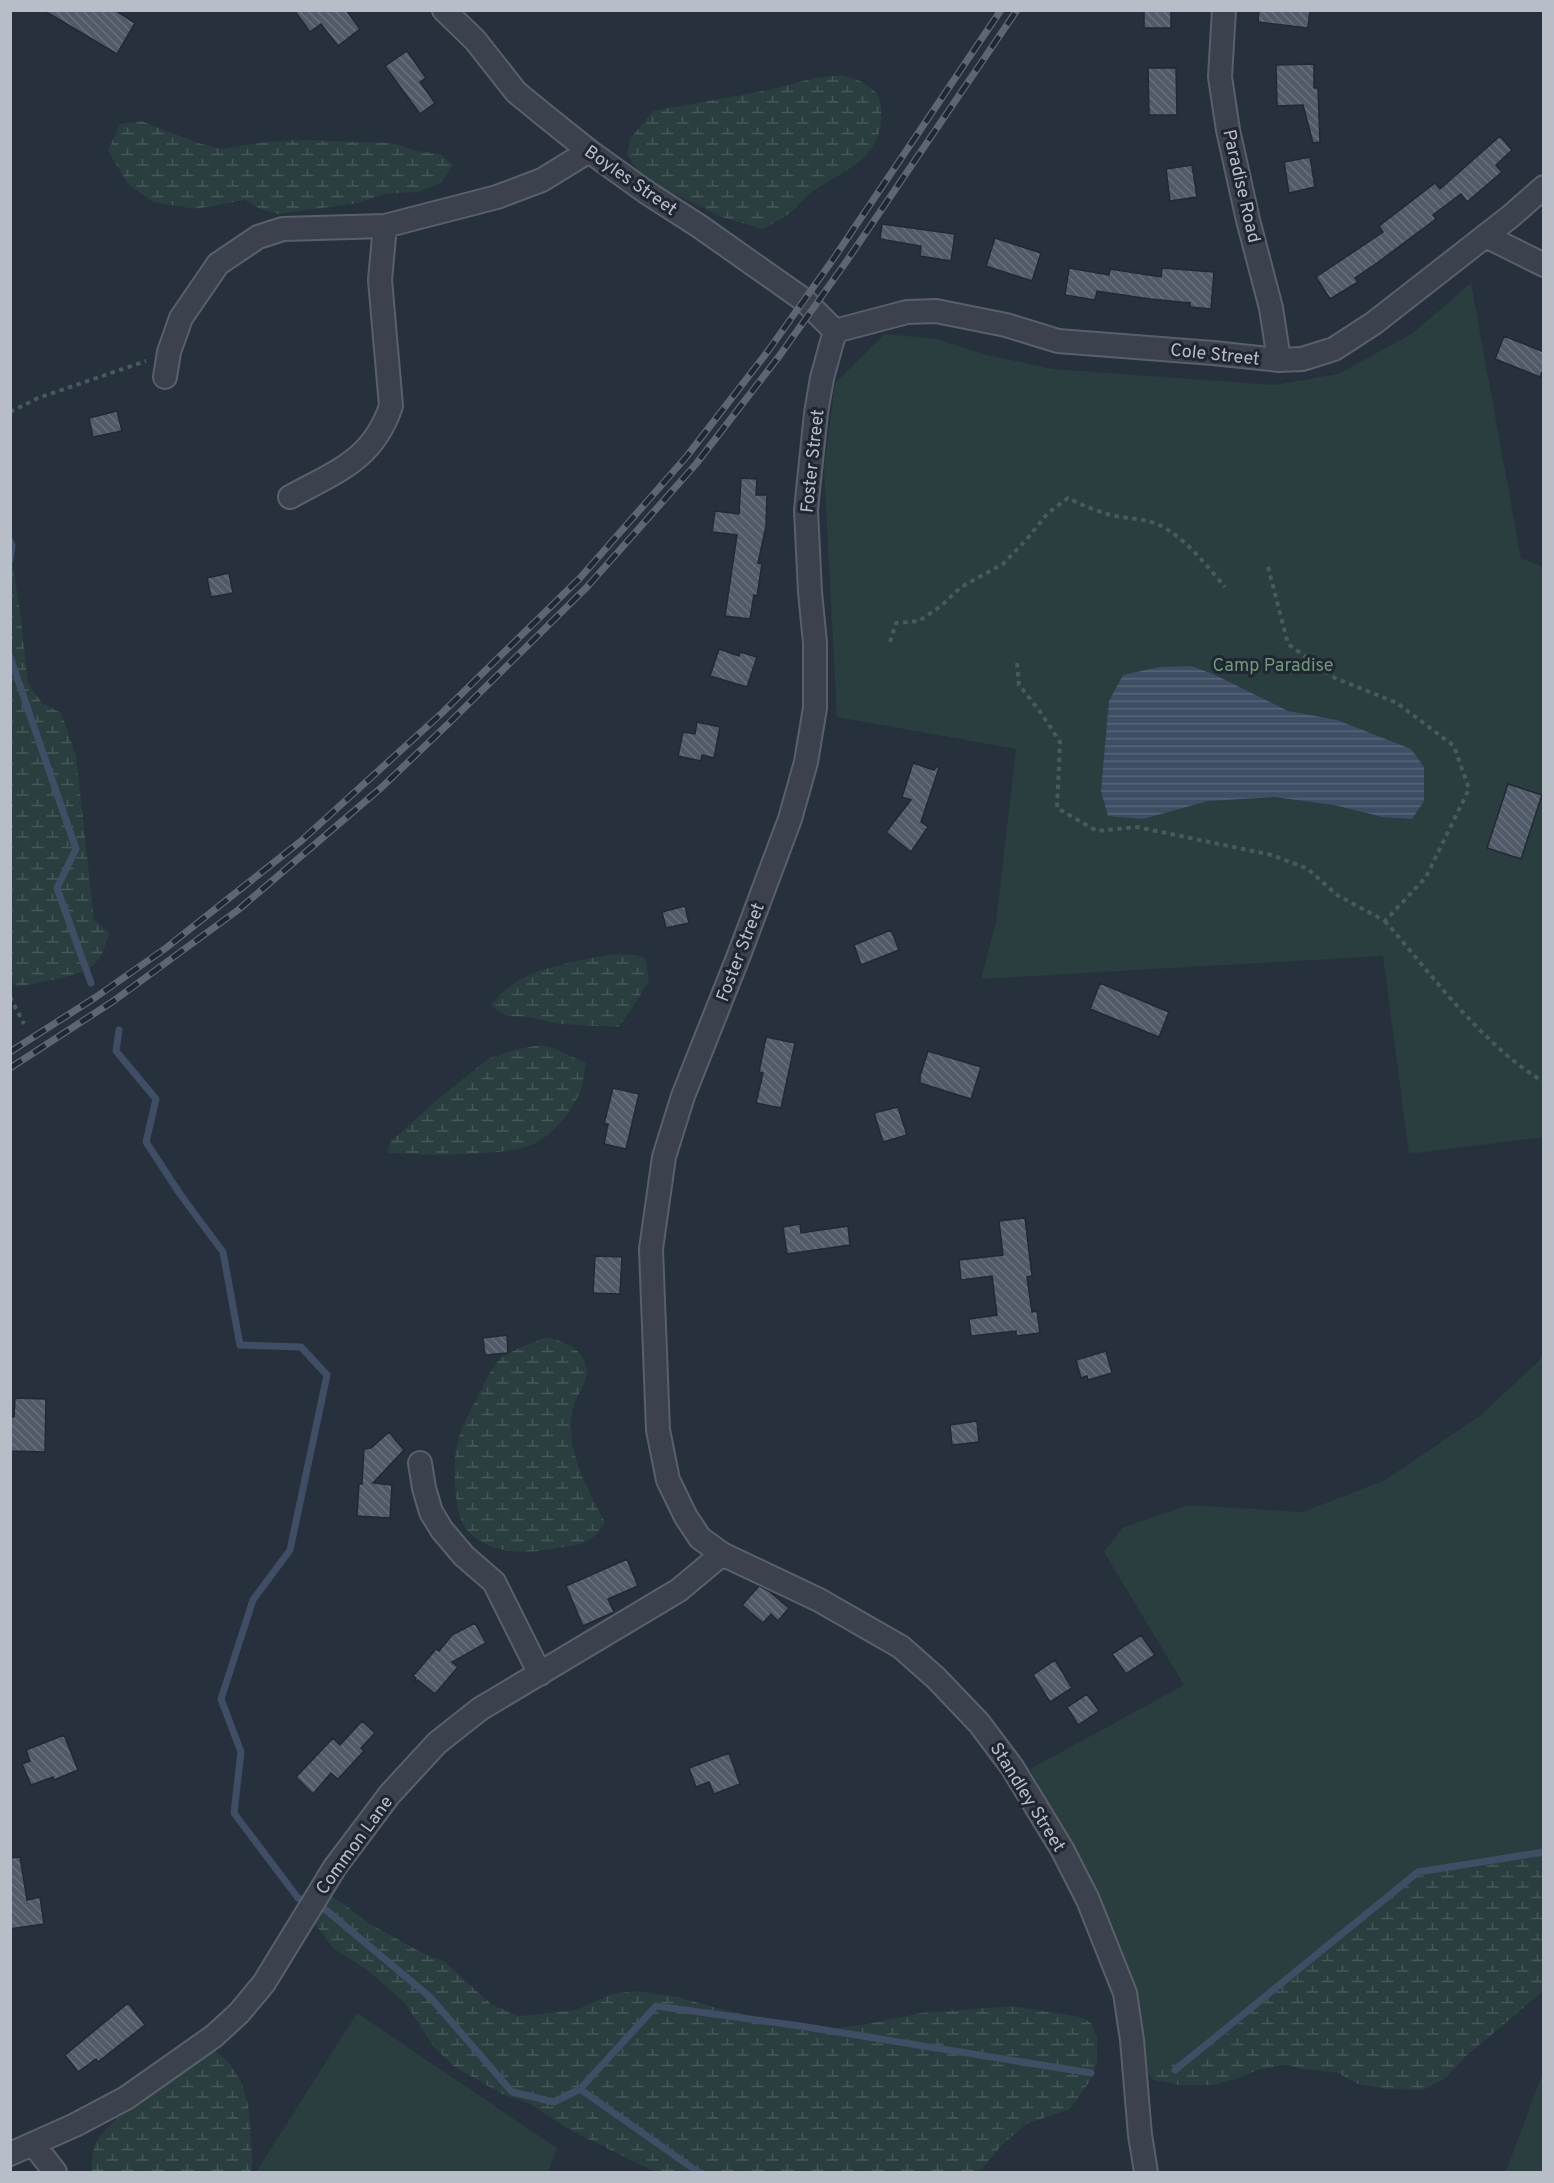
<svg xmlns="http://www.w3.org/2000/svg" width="1554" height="2183" viewBox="0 0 1554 2183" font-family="Overpass,sans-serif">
<defs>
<pattern id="wetland-marsh" width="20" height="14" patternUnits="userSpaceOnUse" patternTransform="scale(1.5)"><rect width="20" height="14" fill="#2a3d3f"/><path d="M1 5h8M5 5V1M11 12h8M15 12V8" fill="none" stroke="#475759"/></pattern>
<pattern id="water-rules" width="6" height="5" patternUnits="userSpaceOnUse" patternTransform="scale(1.5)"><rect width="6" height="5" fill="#3f4e64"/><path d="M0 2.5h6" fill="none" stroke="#586679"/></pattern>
<pattern id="building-back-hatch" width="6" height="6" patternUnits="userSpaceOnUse" patternTransform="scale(1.5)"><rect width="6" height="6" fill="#505a68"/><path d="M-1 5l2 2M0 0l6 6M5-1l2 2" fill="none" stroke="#67707c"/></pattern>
</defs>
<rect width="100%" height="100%" fill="#27303d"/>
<path fill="url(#wetland-marsh)" d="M842,75C860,80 879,86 881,107C886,159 845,169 811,193C802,200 796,209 787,215C779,220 771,224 763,229L722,217L656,185L637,169L627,155L630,139L653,111L768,90L815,78Z
M141,121L198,143L221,149L265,142L301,140L392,143L417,151L440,154L453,165L441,183L418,192L385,194L359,203L278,214L260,209L245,200L195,209L153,202L128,184L108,151L120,124Z
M10,545L20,612L28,683L42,703L61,713L76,755L94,919L109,933C105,946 102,959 91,967C81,976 32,984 17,987L10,981Z
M614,954L636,955L645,958L649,981L629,1013L618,1027L559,1024L529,1017L507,1016L491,1006C496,1000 501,993 507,988C537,966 578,961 614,954Z
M540,1045L553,1048L586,1063C584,1071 584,1079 582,1086C576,1107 555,1133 536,1143C505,1158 423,1155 388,1153L390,1142L436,1101L488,1059L510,1051Z
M546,1337C562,1341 581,1347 586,1365C591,1379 576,1395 573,1408C563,1445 588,1491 605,1522C590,1548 578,1544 551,1549C523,1554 486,1554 466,1529C454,1514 453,1468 456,1449C459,1432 469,1413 477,1398C484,1385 492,1364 504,1356C515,1349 534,1343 546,1337Z
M1543,1522V1991L1465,2057L1446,2078L1423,2090L1387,2089L1358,2084L1338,2073L1303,2069L1286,2065L1260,2069L1236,2079L1211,2085H1180L1153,2080L1143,2067L1149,2052Z
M328,1895L344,1904L365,1921L426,1955L444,1961L492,2005L519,2016L576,2010L612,1994L635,1991L678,1997L720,2009L816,2030L862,2025L921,2013L1013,2006L1080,2017L1091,2023L1097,2037V2062L1090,2081L1070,2109L1026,2124L1002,2145L981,2170L973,2172H655L570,2130L530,2104L502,2094L455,2067L434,2047L405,2003L366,1969L334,1949L312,1920Z
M213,2051C234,2059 247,2091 249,2112C251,2123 250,2134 251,2145C251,2156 255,2163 250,2172H92C91,2164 92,2153 95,2145C105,2119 187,2066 213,2051Z"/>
<path fill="#2a3d3f" d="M1471,283L1521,558L1543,567V1137L1409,1154L1383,956L981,979L996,922L1016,749L837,717L824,470L835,383L885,334L937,339L983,354L1053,369L1275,385L1338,374L1413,333Z
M1543,1353V1851L1479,1858L1425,1873L1400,1884L1355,1920L1224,2036L1193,2058L1148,2071L1140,2007L1111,1928L1030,1769L1184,1685L1104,1552L1122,1528L1188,1505L1303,1512L1385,1480L1481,1415L1539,1361Z
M357,2013L557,2148L548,2172H256Z
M1543,2072V2172H1504L1508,2166Z"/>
<path fill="url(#water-rules)" d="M1191,666L1213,674L1288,711L1337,720L1411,749L1424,767V801L1412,819L1383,817L1334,805L1275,797L1208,801L1143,819L1108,816L1101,791L1109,701L1123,675L1159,667Z"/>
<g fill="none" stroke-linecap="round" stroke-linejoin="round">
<path stroke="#3f4e64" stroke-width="7" d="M10,541L12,546L10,560
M10,657L76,849L57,888L91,983
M119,1030L116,1051L156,1099L146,1142L180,1194L223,1252L240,1345L301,1347L327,1375L290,1550L253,1600L221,1699L241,1752L234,1813L298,1898L326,1910L430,1997L512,2092L554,2102L580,2089L656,2006L800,2026L1091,2073
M1175,2070L1418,1872L1544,1852
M580,2089L698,2172"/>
</g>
<path fill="url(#building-back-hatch)" stroke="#222935" stroke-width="1.5" d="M43,10H115L135,23L117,54Z
M294,10H346L360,29L338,46L321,24L310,32Z
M1144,10H1171V28H1144Z
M1259,10H1310L1308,28L1258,22Z
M407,51L426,78L420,82L435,103L420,114L385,66Z
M1314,64V88H1318L1320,142L1313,143L1303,105L1277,106L1276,65Z
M1148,68H1176L1177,115H1149Z
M1500,136L1512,150L1496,165L1502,172L1467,202L1461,194L1433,215L1436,219L1377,263L1355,278L1358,282L1330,299L1316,277L1383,232L1379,226L1435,183L1440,189Z
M1310,157L1315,187L1289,193L1284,162Z
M1192,165L1197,197L1170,201L1166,169Z
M882,224L955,234L951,261L920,256L921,246L880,239Z
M995,238L1041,253L1032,281L986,266Z
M1069,268L1109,275L1110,269L1161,277L1162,268L1214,272L1211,309L1190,307V303L1150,299L1097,291L1095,300L1065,295Z
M1504,336L1544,352V368L1540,377L1495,359Z
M117,411L122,431L93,437L89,418Z
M741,478L757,479L756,495H767L766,526L758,563L762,564L757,596L754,595L750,619L725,616L737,535L712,532L715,511L739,514Z
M229,573L233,593L211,597L207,578Z
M719,649L739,656L740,652L757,657L747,687L710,676Z
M697,722L720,727L714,758L702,755L701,761L678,756L683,732L695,734Z
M913,763L934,770L937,766L939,768L921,822L928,827L911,852L886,832L911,800L902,797Z
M1508,784L1542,795L1521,859L1487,848Z
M685,906L689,923L666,928L662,912Z
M891,930L899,950L861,965L854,945Z
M1100,983L1169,1012L1159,1037L1090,1009Z
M766,1037L795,1043L781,1108L756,1103L763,1073L759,1072Z
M928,1051L981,1067L971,1099L920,1083V1076Z
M613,1088L639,1094L626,1149L604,1144L608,1124H604Z
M898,1107L907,1135L883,1142L874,1113Z
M1025,1218L1032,1276L1027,1277L1032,1312L1037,1311L1040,1333L1016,1336V1331L971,1336L969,1319L997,1315L992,1276L961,1280L959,1260L1003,1255L999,1221Z
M800,1224L801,1233L848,1226L850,1245L787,1254L783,1227Z
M595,1256L622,1257L620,1294L593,1293Z
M507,1335L508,1353L485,1355L483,1338Z
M1106,1351L1112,1373L1088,1380L1087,1376L1081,1378L1076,1360Z
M15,1398L46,1399L45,1452L10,1451V1417H14Z
M977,1421L979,1442L952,1445L950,1425Z
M389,1432L404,1450L373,1483L392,1485L390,1518L357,1516L359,1484H362L364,1449L371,1448Z
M627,1559L638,1586L608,1599L614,1612L583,1626L566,1586Z
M759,1586L769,1591L789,1608L778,1621L771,1614L763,1623L742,1605Z
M475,1623L486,1643L452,1662L458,1667L435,1694L418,1680L414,1683L416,1678L413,1676L436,1649L439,1651L452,1635Z
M1141,1635L1155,1655L1126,1674L1112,1654Z
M1055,1660L1072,1688L1050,1702L1033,1675Z
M1087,1694L1099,1711L1078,1725L1067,1707Z
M362,1721L375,1733L361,1748L364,1751L338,1779L331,1773L313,1794L296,1777L333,1738L340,1745Z
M64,1735L78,1770L54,1780L53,1777L31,1785L22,1764L30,1761L26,1750Z
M729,1753L740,1784L714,1794L709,1782L696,1787L689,1768Z
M20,1857L27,1900L40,1897L44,1924L10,1929V1858Z
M128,2003L145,2025L98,2062L96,2059L78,2072L65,2055Z"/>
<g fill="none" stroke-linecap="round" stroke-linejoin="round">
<defs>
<path id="minor" d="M444,10L475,40L516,92L544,115L589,151L646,192L699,226L804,300L835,331
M1224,10L1220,77L1228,130L1248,220L1271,308L1279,360
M385,226L497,197L542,180L589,151
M1486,236L1544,265
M835,331L822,378L816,413L806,510L810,592L815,643V708L806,762L790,819L739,955L683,1096L664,1157L651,1249L658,1430L668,1480L686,1517L700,1538L722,1554L819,1600L901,1647L936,1678L979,1723L1012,1767L1062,1849L1088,1900L1125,1993L1132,2040L1140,2135L1146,2172
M835,331L907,312L936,311L1006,325L1058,341L1213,353L1279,360L1302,359L1334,349L1374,323L1511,216L1544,187
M165,377L169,352L181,318L218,264L258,237L283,229L385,226L380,280L391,406C373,460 337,471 290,497
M420,1463L424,1488L431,1512L442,1530L464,1556L494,1582L540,1674
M34,2145L55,2172
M10,2154L75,2125L126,2098L214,2036L239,2013L264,1983L335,1867L390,1794L437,1743L480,1709L679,1590L722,1554"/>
</defs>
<use href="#minor" stroke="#59606b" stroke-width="26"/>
<path stroke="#495a5d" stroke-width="4" stroke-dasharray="4.5 4.5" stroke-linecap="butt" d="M10,412L38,398L146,361
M890,642L896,623L919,621L941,606L961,587L1003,564L1027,539L1048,513L1068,498C1082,505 1096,511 1111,515C1127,519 1142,518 1157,524C1183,535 1207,566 1225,587
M1017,663L1019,685L1039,710L1060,742L1057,808L1097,831L1137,827L1272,855L1308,869L1337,895L1385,921L1426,877L1469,789L1454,746L1397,703L1335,678L1288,644L1267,563
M1385,921C1433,976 1482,1045 1544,1082
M10,997L24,1024"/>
<use href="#minor" stroke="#3b424d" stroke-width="22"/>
<defs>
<path id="rail" d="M10,1052L96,997L166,948L301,841L442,713L580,578L687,456L768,351L834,258L1001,10
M10,1068L112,1002L238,910L382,787L448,724L587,587L696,464L780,355L846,262L1017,10"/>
</defs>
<use href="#rail" stroke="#5e6674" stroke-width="7"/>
<use href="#rail" stroke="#202733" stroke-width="4.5" stroke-dasharray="14" stroke-linecap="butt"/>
</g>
<g text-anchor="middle" stroke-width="6" stroke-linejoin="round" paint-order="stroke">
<g font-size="18" fill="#b7bec8" stroke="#202733">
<text transform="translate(631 180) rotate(35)" y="6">Boyles Street</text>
<text transform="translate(1242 186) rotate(77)" y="6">Paradise Road</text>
<text transform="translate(1215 354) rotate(6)" y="6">Cole Street</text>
<text transform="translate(812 461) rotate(-84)" y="6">Foster Street</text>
<text transform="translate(740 952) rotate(-69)" y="6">Foster Street</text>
<text transform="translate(1028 1797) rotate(58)" y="6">Standley Street</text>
<text transform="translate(354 1845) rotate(-54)" y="6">Common Lane</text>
</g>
<g font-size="18" fill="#71977a" stroke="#202733">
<text x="1273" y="671">Camp Paradise</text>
</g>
</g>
<rect width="1554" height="2183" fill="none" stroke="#b7bec8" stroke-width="24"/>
</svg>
